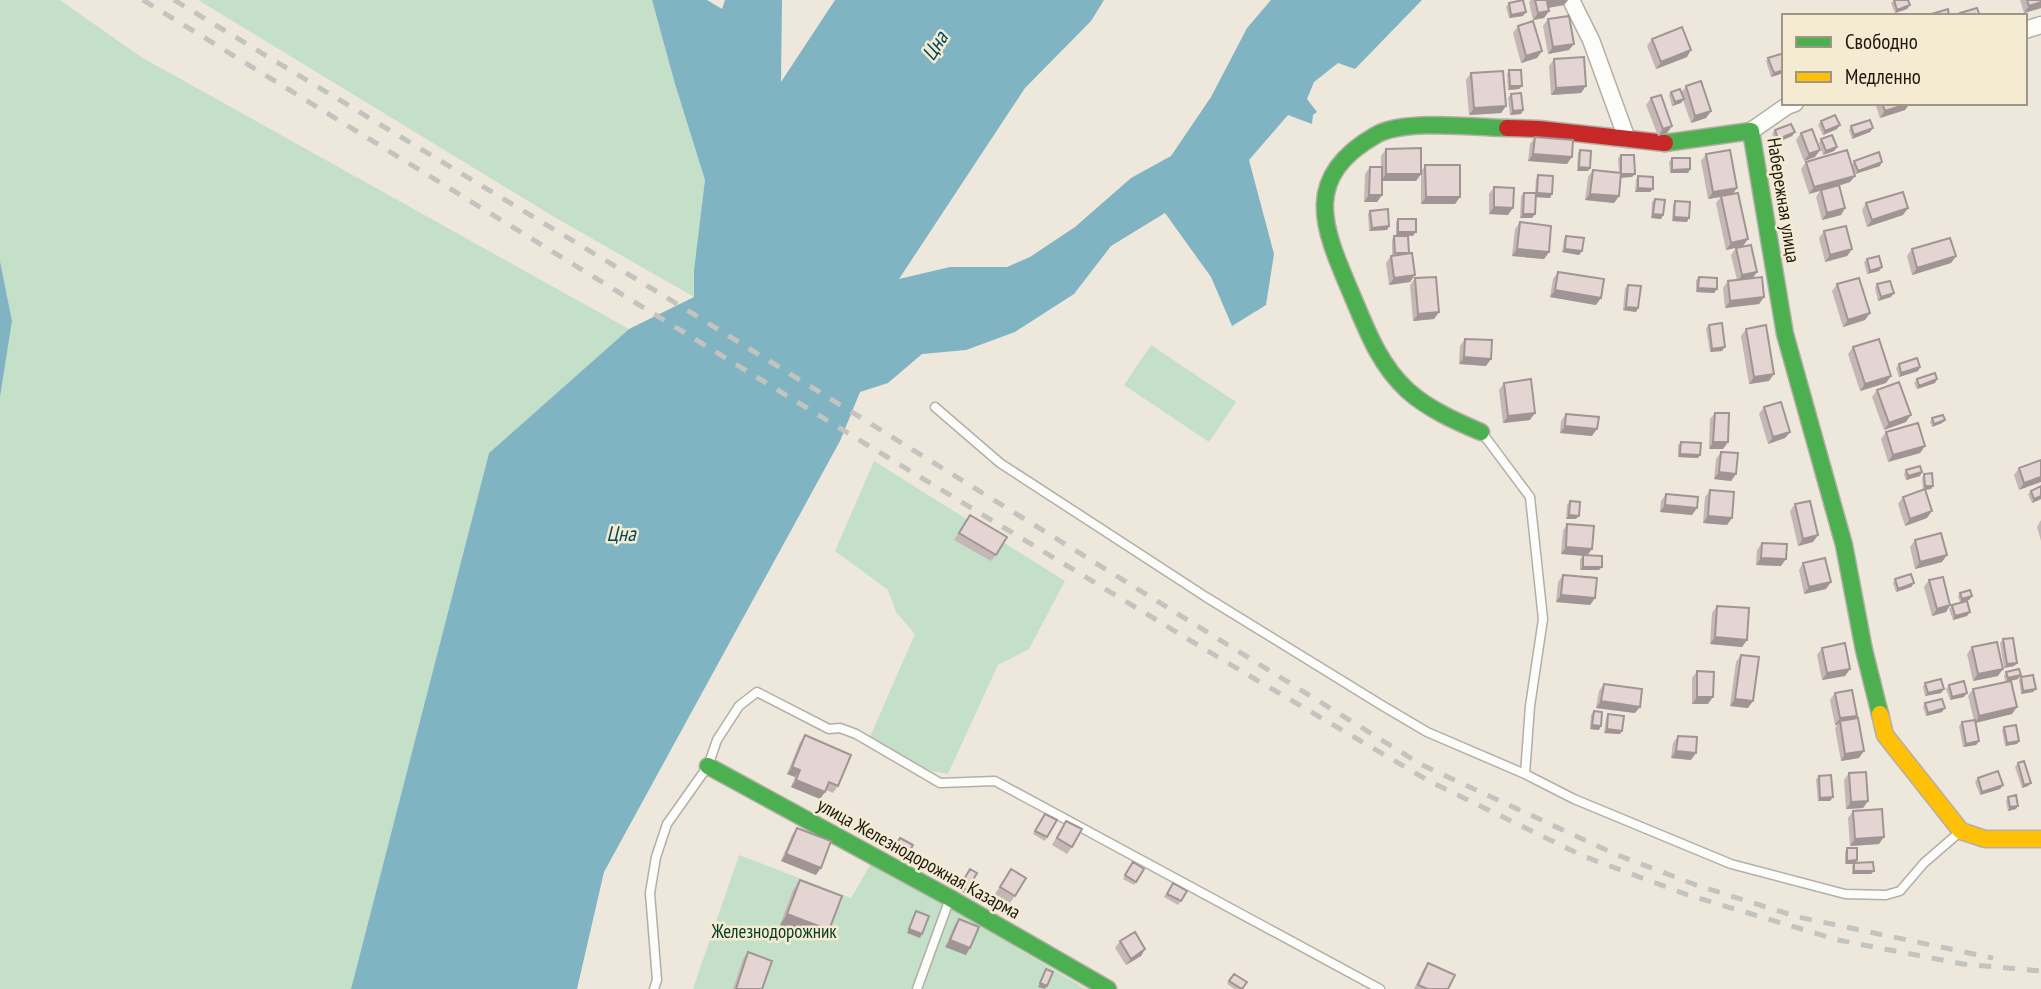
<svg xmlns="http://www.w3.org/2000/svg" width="2041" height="989" viewBox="0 0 2041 989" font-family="'PT Sans Narrow',sans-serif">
<rect width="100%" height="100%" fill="#ede8db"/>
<path fill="#c5e0c9" d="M0,0H60L141,57L629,329L489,453L351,989H0V397L12,321L0,261Z
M198,0H652L675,84L705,180L694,270V297L556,218Z
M1151,345L1236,402L1209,442L1124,385Z
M874,461L1065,581L1029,649L998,665L948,774L931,771L869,739L915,634L896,612L888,590L835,551Z
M739,855L851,898L872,862L1086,989H693Z"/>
<path fill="#80b4c2" d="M652,0H707L722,9L725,0H782L781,82L835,0H1104L1091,21L1025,88L899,279L950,267H1007L1030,257L1075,227L1131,178L1171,156L1211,97L1247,28L1271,0H1422L1355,69L1338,63L1314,82L1307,99L1317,112L1313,115L1312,124L1288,115L1249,160L1274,254L1266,305L1232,326L1211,277L1165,213L1111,246L1074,294L1015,332L966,350L922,354L888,383L860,392L840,441L604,872L577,989H351L489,453L629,329L694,297V270L705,180L675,84Z
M0,261L12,321L0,397Z"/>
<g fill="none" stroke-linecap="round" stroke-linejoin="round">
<defs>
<path id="lane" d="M935,407L1000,463L1206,597L1383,706L1427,732L1525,774L1574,799L1731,864L1845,894L1886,895L1900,891L1924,863L1961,831
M1483,434L1530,497L1543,619L1530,706L1525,774
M654,989L657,980L650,893L656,857L667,824L708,766L717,740L739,706L757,692L829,729L840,728L856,734L940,783L995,781L1380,989
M917,989L949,901"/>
<path id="street" d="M1571,0L1591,40L1627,139
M2025,30L2041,25
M1751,131L1787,106L1795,103"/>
<path id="fast" d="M1665,143L1751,131L1785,334L1844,545L1864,650L1880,714
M1481,432C1455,421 1428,409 1407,390C1380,365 1368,333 1354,300C1326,233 1297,180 1376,135C1404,119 1473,127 1507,128
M708,766L950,898L1108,989"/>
<path id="slow" d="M1880,714L1885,735L1961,831L1985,839H2041"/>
<path id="jam" d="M1507,128L1539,129L1665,143"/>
</defs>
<use href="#lane" stroke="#b3afa5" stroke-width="11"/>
<use href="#street" stroke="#b3afa5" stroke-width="19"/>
<use href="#fast" stroke="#b3afa5" stroke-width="19"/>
<use href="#slow" stroke="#b3afa5" stroke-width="19"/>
<use href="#jam" stroke="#b3afa5" stroke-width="19"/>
<use href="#lane" stroke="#fcfcfa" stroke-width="8"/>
<use href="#street" stroke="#fcfcfa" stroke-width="16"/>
<use href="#fast" stroke="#4caf50" stroke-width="16"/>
<use href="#slow" stroke="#ffc107" stroke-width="16"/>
<use href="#jam" stroke="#c62828" stroke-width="16"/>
<path stroke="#c3c3bf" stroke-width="5" stroke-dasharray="12 12" stroke-linecap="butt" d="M143,0L864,443L1226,662L1429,781L1583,856L1688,895L1838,940L1963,964L2041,971
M174,0L661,294L1422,765L1615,854L1696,885L1798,917L1993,958"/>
</g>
<path fill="#c4b7b5" d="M1531,0H1568L1564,5L1548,8L1549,11L1544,18L1533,20L1529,2Z
M1894,0L1910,5L1907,9L1895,13L1891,3Z
M2020,0H2041V8L2024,13Z
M1509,3L1523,16L1509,18L1506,7Z
M1548,19L1569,50L1548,54L1543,26Z
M1518,26L1537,58L1521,63L1513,33Z
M1652,39L1687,57L1656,69L1647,46Z
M1784,53V73L1771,77L1766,61L1768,58Z
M1554,59L1581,93L1551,95L1549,66Z
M1509,70L1522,86L1519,89L1508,90L1507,74Z
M1471,73L1506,106L1501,113L1469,115L1466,80Z
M1686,86L1711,111L1706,118L1691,123L1683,100L1681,103L1672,106L1669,95L1671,92L1681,93Z
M1511,94L1523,110L1521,114L1510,115L1508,98Z
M1651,98L1672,126L1667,133L1658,136L1646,105Z
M1875,103H1910L1905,110L1880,118Z
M1821,121L1837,129L1823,135L1818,125Z
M1851,126L1873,128L1870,132L1852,139L1849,130Z
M1775,130L1795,132L1792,136L1776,143L1772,134Z
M1801,133L1820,150L1815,157L1804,161L1796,140Z
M1535,137L1567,164L1528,161L1530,144Z
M1821,139L1837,147L1834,151L1823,155L1819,143Z
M1386,149L1421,172L1425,165L1460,197L1455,204H1421V174L1416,181H1382V195L1377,202H1364L1365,174L1370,167H1381V156Z
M1580,150L1590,168L1588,171H1577L1578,153Z
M1706,154L1732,194L1748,239L1743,246L1726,250L1716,203L1721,197L1708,199L1701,161Z
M1621,155L1632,177H1621L1619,196L1614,203L1585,200L1588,177L1593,170L1619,173L1618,158Z
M1672,158L1690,169L1688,173H1670L1669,162Z
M1854,161L1880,166L1855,174L1852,165Z
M1806,162L1850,182L1839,186L1845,208L1841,215L1822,220L1816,197L1820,191L1809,194L1801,169Z
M1538,175L1550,198L1535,197V214L1532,218H1520L1521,196L1524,193H1535L1536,179Z
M1638,176L1653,189L1650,192H1635L1636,180Z
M1494,187L1508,215L1489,214V194Z
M1655,199L1663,215L1661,219L1651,218L1652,202Z
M1675,201L1687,222L1672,221L1673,205Z
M1866,203L1903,215L1867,227L1862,210Z
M1370,211L1389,226L1387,230L1369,231L1368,214Z
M1398,219L1413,236L1396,235V222Z
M1520,222L1549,252L1544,259L1512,256L1515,229Z
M1824,231L1852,249L1847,256L1825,262L1819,238Z
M1394,236L1408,253L1415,275L1410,282L1389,285L1386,263L1391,256L1392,255V240Z
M1566,236L1582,251L1579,255L1562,252L1564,239Z
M1736,248L1757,272L1752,279L1764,297L1759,304L1725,308L1723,288L1728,281L1737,280L1731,255Z
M1912,249L1956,256L1951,263L1912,275L1907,256Z
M1867,259L1882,267L1879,271L1867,274L1864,262Z
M1558,272L1596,305L1550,297L1553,279Z
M1699,277L1717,289L1714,293L1696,292V280Z
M1415,278L1439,312L1434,319L1413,321L1410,285Z
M1837,284L1865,320L1843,327L1832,291Z
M1877,284L1891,297L1878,301L1875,288Z
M1628,285L1638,308L1636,312L1623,310L1625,288Z
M1709,325L1722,351L1710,352L1706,328Z
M1746,329L1769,381L1749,384L1741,336Z
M1465,339L1486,366L1459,364L1460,346Z
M1853,347L1891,376L1886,383L1860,391L1848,354Z
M1899,364L1920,367L1918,371L1899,377L1896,368Z
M1917,379H1937L1935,383L1917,389L1914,383Z
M1504,383L1530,420L1503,423L1499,390Z
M1877,390L1906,422L1884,430L1872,397Z
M1764,407L1790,432L1785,438L1768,444L1759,414Z
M1715,413L1728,442L1723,449H1709L1710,419Z
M1566,414L1592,436L1560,433L1561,421Z
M1932,418L1945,420L1942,423L1932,427L1930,422Z
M1886,432L1925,446L1920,453L1888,462L1881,439Z
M1681,442L1698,458L1678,457V445Z
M1721,452L1736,474L1731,481L1714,479L1716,459Z
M2041,460L2019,490L2014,475L2019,468Z
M1906,470L1922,472L1920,476L1906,480L1904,474Z
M1924,474L1933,486L1931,489L1925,490L1927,518L1905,526L1898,504L1903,497L1923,490L1922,478Z
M2041,486V499L2032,503L2028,494L2031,491Z
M1710,490L1732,518L1727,525L1703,523L1705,497Z
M1666,494L1692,515L1660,512L1661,501Z
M1570,501L1576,519H1566L1567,505Z
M1795,504L1818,535L1813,542L1798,546L1790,511Z
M970,515L996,555L991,561L954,540Z
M2041,520V541L2037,527Z
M1567,524L1587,555L1599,570H1580V559L1583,556L1561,554L1563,531Z
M1915,540L1942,562L1915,569L1910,547Z
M1762,543L1781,566L1756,565L1757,550Z
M1803,563L1826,589L1804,594L1799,570Z
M1563,575L1595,598L1590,605L1556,602L1558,582Z
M1895,579L1914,583L1911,587L1896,592L1893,583Z
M1929,580L1950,605L1946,612L1932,616L1924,587Z
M1960,593L1972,596L1969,600L1960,602L1958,596Z
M1952,605L1967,616L1953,620L1949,609Z
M1717,606L1747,640L1742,647L1710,644L1712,613Z
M2003,639L2017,663L2014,666L2004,668L2000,643Z
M1972,647L1998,676L1973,681L1967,654Z
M1822,648L1850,669L1845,676L1822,680L1817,655Z
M1741,655L1748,708L1730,706L1736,662Z
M1697,671L1708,704H1692V678Z
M2006,672L2021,675L2018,679L2006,682L2004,676Z
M2021,677L2033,692L2021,694L2019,680Z
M1925,683L1944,689L1941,693L1925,696L1923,687Z
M1604,684L1635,713L1596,708L1599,691Z
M1949,685L1964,697L1950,700L1946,689Z
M1973,689L2012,714L1975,723L1979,741L1976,745L1963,747L1959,726L1962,722L1974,720L1968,696Z
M1835,693L1855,719L1859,758L1841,761L1835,728L1837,725H1835L1830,700Z
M1925,703L1942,712L1926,716L1923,707Z
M1594,711L1599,730L1590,729L1591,715Z
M1608,714L1620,734L1604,733L1606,718Z
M2004,727L2019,741L2017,744L2005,746L2002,730Z
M805,735L838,786L833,793L826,790L820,799L791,787L795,777L787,774L800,742Z
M1678,736L1691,760L1671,758L1673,743Z
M2018,763L2031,783L2028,786L2022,788L2015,767Z
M1849,773L1868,801L1863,808L1846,809L1844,780Z
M1819,776L1833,797L1830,801H1818L1816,779Z
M1978,778L2003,785L2000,789L1980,795L1975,782Z
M2008,797L2016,809L2008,811L2006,801Z
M1853,811L1879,844L1850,846L1848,818Z
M1042,817L1047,837L1045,841L1033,834Z
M1066,821L1072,847L1067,854L1052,845Z
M797,828L816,875L781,861L792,835Z
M900,838L913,845L905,857L892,850Z
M1847,848L1857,860L1856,863L1874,871L1871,874H1852V866L1853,864H1845V852Z
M1133,862L1144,869L1134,885L1123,879Z
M970,869L977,873L965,894L957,889Z
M1011,869L1015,896L1010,903L995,894Z
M800,880L829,930L822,941L780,925L793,890Z
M1173,883L1187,891L1178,905L1164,897Z
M959,919L966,955L945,947L954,926Z
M1120,941L1145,949L1141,956L1126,965L1115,948Z
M748,952L762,989H733L743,959Z
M1428,963L1448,989H1414L1423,970Z
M1234,974L1242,989H1235L1227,984Z"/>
<path fill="#a09594" d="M1558,0H1568L1564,5L1542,9L1547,2Z
M2041,2V8L2024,13L2029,6Z
M1910,5L1907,9L1895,13L1897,10Z
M1549,11L1544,18L1533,20L1538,13Z
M1526,12L1523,16L1509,18L1511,15Z
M1574,44L1569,50L1548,54L1553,47Z
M1691,50L1687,57L1656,69L1661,62Z
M1542,51L1537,58L1521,63L1526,56Z
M1784,70V73L1771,77L1774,73Z
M1510,86H1522L1519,89L1508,90Z
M1586,86L1581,93L1551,95L1556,88Z
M1684,99L1681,103L1672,106L1675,102Z
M1910,103L1905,110L1880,118L1885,111Z
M1506,106L1501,113L1469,115L1474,108Z
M1523,110L1521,114L1510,115L1513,111Z
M1711,111L1706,118L1691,123L1695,116Z
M1840,125L1837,129L1823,135L1825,131Z
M1672,126L1667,133L1658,136L1663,129Z
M1873,128L1870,132L1852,139L1854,135Z
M1795,132L1792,136L1776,143L1778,139Z
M1837,147L1834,151L1823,155L1826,151Z
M1820,150L1815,157L1804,161L1809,154Z
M1533,154L1572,157L1567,164L1528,161Z
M1882,162L1880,166L1855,174L1858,171Z
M1579,167L1590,168L1588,171H1577Z
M1690,169L1688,173H1670L1672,170Z
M1386,174H1421L1416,181H1381Z
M1621,174H1635L1632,177L1619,178Z
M1855,176L1850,182L1809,194L1814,187Z
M1638,188L1653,189L1650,192H1635Z
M1737,188L1732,195L1708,199L1713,192Z
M1537,193L1552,194L1550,198L1535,197Z
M1590,194L1619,196L1614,203L1585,200Z
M1369,195H1382L1377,202H1364Z
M1426,197H1460L1455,204H1421Z
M1494,207L1513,208L1508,215L1489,214Z
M1845,208L1841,215L1822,220L1827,213Z
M1908,208L1903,215L1867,227L1872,220Z
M1523,214H1535L1532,218H1520Z
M1653,214L1663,215L1661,219L1651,218Z
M1674,217L1689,218L1687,222L1672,221Z
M1389,226L1387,230L1369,231L1372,228Z
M1398,232H1416L1413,236L1396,235Z
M1748,239L1743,246L1726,250L1731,243Z
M1517,249L1549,252L1544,259L1512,256Z
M1565,249L1582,251L1579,255L1562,252Z
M1852,249L1847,256L1825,262L1830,255Z
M1956,256L1951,263L1912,275L1917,268Z
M1882,267L1879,271L1867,274L1870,271Z
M1757,272L1752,279L1737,282L1742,275Z
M1415,275L1410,282L1389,285L1394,278Z
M1698,288L1717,289L1714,293L1696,292Z
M1555,290L1601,298L1596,305L1550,297Z
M1894,293L1891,297L1878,301L1881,297Z
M1764,297L1759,304L1725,308L1730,301Z
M1626,307L1638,308L1636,312L1623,310Z
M1439,312L1434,319L1413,321L1418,314Z
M1870,313L1865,320L1843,327L1848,320Z
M1725,347L1722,351L1710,352L1712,349Z
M1464,357L1491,359L1486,366L1459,364Z
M1920,367L1918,371L1899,377L1901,373Z
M1774,374L1769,381L1749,384L1754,377Z
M1891,376L1886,383L1860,391L1865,384Z
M1937,379L1935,383L1917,389L1919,386Z
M1535,413L1530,420L1503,423L1508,416Z
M1911,415L1906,422L1884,430L1889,423Z
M1945,420L1942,423L1932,427L1934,424Z
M1565,426L1597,429L1592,436L1560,433Z
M1790,432L1785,438L1768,444L1773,437Z
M1713,442H1728L1723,449H1709Z
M1925,446L1920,453L1888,462L1893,455Z
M1680,454L1700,455L1698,458L1678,457Z
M1719,472L1736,474L1731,481L1714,479Z
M1922,472L1920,476L1906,480L1908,476Z
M2041,477V482L2019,490L2024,483Z
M1925,486H1933L1931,489L1923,490Z
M2041,496V499L2032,503L2034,499Z
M1665,505L1697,508L1692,515L1660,512Z
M1932,511L1927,518L1905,526L1910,519Z
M1569,515L1579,516L1576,519H1566Z
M1708,516L1732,518L1727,525L1703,523Z
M1818,535L1813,542L1798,546L1803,539Z
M1566,547L1592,549L1587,556L1561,554Z
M1947,555L1942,562L1915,569L1920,562Z
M1761,558L1786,559L1781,566L1756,565Z
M1583,567H1602L1599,570H1580Z
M1831,582L1826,589L1804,594L1809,587Z
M1914,583L1911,587L1896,592L1898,589Z
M1561,595L1595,598L1590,605L1556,602Z
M1972,596L1969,600L1960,602L1962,599Z
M1950,605L1946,612L1932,616L1937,609Z
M1970,612L1967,616L1953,620L1955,616Z
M1715,637L1747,640L1742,647L1710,644Z
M2017,663L2014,666L2004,668L2007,664Z
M1850,669L1845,676L1822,680L1827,673Z
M2003,669L1998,676L1973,681L1978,674Z
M2021,675L2018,679L2006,682L2008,678Z
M1944,689L1941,693L1925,696L1928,693Z
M2036,689L2033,692L2021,694L2023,691Z
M1967,693L1964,697L1950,700L1952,697Z
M1697,697H1713L1708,704H1692Z
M1735,699L1753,701L1748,708L1730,706Z
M1601,701L1640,707L1635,713L1596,708Z
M2017,707L2012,714L1975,723L1979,716Z
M1945,708L1942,712L1926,716L1928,713Z
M1857,716L1852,723L1840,721L1837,725H1835L1840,718Z
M1592,725L1601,726L1599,730L1590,729Z
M1607,729L1622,731L1620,734L1604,733Z
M1979,741L1976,745L1963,747L1966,744Z
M2019,741L2017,744L2005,746L2007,743Z
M1676,751L1696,753L1691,760L1671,758Z
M1864,751L1859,758L1841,761L1845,754Z
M792,767L800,770L795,777L787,774Z
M796,780L825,792L820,799L791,787Z
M2031,783L2028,786L2022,788L2024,785Z
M2003,785L2000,789L1980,795L1982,792Z
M1833,797L1830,801H1818L1820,798Z
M1868,801L1863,808L1846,809L1851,802Z
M2018,806L2016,809L2008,811L2010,807Z
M1884,837L1879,844L1850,846L1855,839Z
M786,854L821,868L816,875L781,861Z
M1857,860L1855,864H1845L1847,861Z
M1854,871H1874L1871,874H1852Z
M787,914L829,930L822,941L780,925Z
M909,929L922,934L920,938L907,933Z
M950,940L970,948L966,955L945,947Z
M1145,949L1141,956L1126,965L1131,959Z
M1040,983L1047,986L1045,989L1038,987Z"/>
<path fill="#e4d5d3" stroke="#a09594" stroke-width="2" d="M1523,0L1526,12L1511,15L1509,3Z
M1535,0H1558L1547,2L1549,11L1538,13Z
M1894,0H1908L1910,5L1897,10Z
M2027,0H2041V2L2029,6Z
M1977,8L1980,16H1961L1960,13Z
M1948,9L1949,16H1925Z
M1569,16L1574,44L1553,47L1548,19Z
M1533,21L1542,51L1526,56L1518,26Z
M1682,27L1691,50L1661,62L1652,39Z
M1784,53V70L1774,73L1768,58Z
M1584,57L1586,86L1556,88L1554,59Z
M1509,70H1521L1522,86H1510Z
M1503,71L1506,106L1474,108L1471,73Z
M1701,81L1711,111L1695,116L1686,86Z
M1680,89L1684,99L1675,102L1671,92Z
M1521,93L1523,110L1513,111L1511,94Z
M1661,95L1672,126L1663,129L1651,98Z
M1882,103H1910L1885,111Z
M1835,115L1840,125L1825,131L1821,121Z
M1870,120L1873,128L1854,135L1851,126Z
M1791,124L1795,132L1778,139L1775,130Z
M1812,129L1820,150L1809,154L1801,133Z
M1832,135L1837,147L1826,151L1821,139Z
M1535,137L1573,140L1572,157L1533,154Z
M1421,148V174H1386V149Z
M1580,150L1591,151L1590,168L1579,167Z
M1730,150L1737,188L1713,192L1706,154Z
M1847,150L1855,176L1814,187L1806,162Z
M1879,152L1882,162L1858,171L1854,161Z
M1621,155H1634L1635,174H1621Z
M1672,158H1690V169L1672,170Z
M1425,165H1460V197H1426Z
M1370,167H1382V195H1369Z
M1593,170L1621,173L1619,196L1590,194Z
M1538,175L1553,176L1552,194L1537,193Z
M1638,176L1653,177V189L1638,188Z
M1839,185L1845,208L1827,213L1821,190Z
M1494,187L1514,188L1513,208L1494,207Z
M1903,192L1908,208L1872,220L1866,203Z
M1524,193H1536L1535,214H1523Z
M1738,193L1748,239L1731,243L1721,196Z
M1655,199L1665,200L1663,215L1653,214Z
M1675,201L1690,202L1689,218L1674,217Z
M1388,209L1389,226L1372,228L1370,211Z
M1398,219H1416V232H1398Z
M1520,222L1551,226L1549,252L1517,249Z
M1846,226L1852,249L1830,255L1824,231Z
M1394,236H1408L1409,253H1395Z
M1566,236L1584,238L1582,251L1565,249Z
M1950,238L1956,256L1917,268L1912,249Z
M1751,245L1757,272L1742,275L1736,248Z
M1412,253L1415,275L1394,278L1391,256Z
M1879,256L1882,267L1870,271L1867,259Z
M1558,272L1604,279L1601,298L1555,290Z
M1436,277L1439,312L1418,314L1415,278Z
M1699,277L1717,278V289L1698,288Z
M1762,277L1764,297L1730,301L1728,281Z
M1859,278L1870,313L1848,320L1837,284Z
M1890,281L1894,293L1881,297L1877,284Z
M1628,285L1641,286L1638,308L1626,307Z
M1722,323L1725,347L1712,349L1709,325Z
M1766,325L1774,374L1754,377L1746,329Z
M1465,339L1492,340L1491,359L1464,357Z
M1879,339L1891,376L1865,384L1853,347Z
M1917,358L1920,367L1901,373L1899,364Z
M1935,373L1937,379L1919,386L1917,379Z
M1531,379L1535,413L1508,416L1504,383Z
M1899,382L1911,415L1889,423L1877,390Z
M1781,402L1790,432L1773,437L1764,407Z
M1715,413H1729L1728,442H1713Z
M1566,414L1599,417L1597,429L1565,426Z
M1943,415L1945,420L1934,424L1932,418Z
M1918,423L1925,446L1893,455L1886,432Z
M1681,442L1701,443L1700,455L1680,454Z
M1721,452L1738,453L1736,474L1719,472Z
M2041,460V477L2024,483L2019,468Z
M1920,466L1922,472L1908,476L1906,470Z
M1932,473L1933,486H1925L1924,474Z
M2041,486V496L2034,499L2031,491Z
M1925,489L1932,511L1910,519L1903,497Z
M1710,490L1734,492L1732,518L1708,516Z
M1666,494L1698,497L1697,508L1665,505Z
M1570,501L1580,502L1579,516L1569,515Z
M1810,501L1818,535L1803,539L1795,504Z
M970,515L1007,537L996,555L959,533Z
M1567,524L1594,526L1592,549L1566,547Z
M1941,533L1947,555L1920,562L1915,540Z
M1762,543L1787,544L1786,559L1761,558Z
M1583,555L1602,556V567H1583Z
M1825,558L1831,582L1809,587L1803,563Z
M1911,574L1914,583L1898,589L1895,579Z
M1563,575L1597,578L1595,598L1561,595Z
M1943,577L1950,605L1937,609L1929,580Z
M1970,590L1972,596L1962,599L1960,593Z
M1967,601L1970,612L1955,616L1952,605Z
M1717,606L1749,608L1747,640L1715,637Z
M2013,638L2017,663L2007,664L2003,639Z
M1997,642L2003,669L1978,674L1972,647Z
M1845,643L1850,669L1827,673L1822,648Z
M1741,655L1759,657L1753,701L1735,699Z
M2019,669L2021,675L2008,678L2006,672Z
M1697,671L1714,672L1713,697H1697Z
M2033,675L2036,689L2023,691L2021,677Z
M1941,679L1944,689L1928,693L1925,683Z
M1964,681L1967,693L1952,697L1949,685Z
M2011,681L2017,707L1979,716L1973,689Z
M1604,684L1642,689L1640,707L1601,701Z
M1852,690L1857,716L1840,718L1835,693Z
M1942,699L1945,708L1928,713L1925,703Z
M1594,711L1602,712L1601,726L1592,725Z
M1608,714L1624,716L1622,731L1607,729Z
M1858,718L1864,751L1845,754L1840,721Z
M1975,720L1979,741L1966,744L1962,722Z
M2016,725L2019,741L2007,743L2004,727Z
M805,735L851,755L838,786L829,782L825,792L796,780L800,770L792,767Z
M1678,736L1697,737L1696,753L1676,751Z
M2024,761L2031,783L2024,785L2018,763Z
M1998,771L2003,785L1982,792L1978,778Z
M1866,772L1868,801L1851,802L1849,773Z
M1831,775L1833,797L1820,798L1819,776Z
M2016,795L2018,806L2010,807L2008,797Z
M1882,809L1884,837L1855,839L1853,811Z
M1045,814L1057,820L1047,837L1035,831Z
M1066,821L1082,829L1072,847L1057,838Z
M797,828L831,841L821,868L786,854Z
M900,838L913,845L908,854L895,846Z
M1847,848H1857V860L1847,861Z
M1133,862L1144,869L1136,882L1125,875Z
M1873,862L1874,871H1854V863Z
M970,869L977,873L967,890L960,886Z
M1011,869L1026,878L1015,896L1000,887Z
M800,880L842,896L829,930L787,914Z
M1173,883L1187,891L1181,901L1167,894Z
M916,911L929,916L922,934L909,929Z
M959,919L979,927L970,948L950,940Z
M1135,932L1145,949L1131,959L1120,941Z
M748,952L772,961L762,989H736Z
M1428,963L1455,975L1448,989H1428L1418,985Z
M1046,969L1053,972L1047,986L1040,983Z
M1234,974L1247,982L1242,989L1229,981Z"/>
<g text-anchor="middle" stroke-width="5" stroke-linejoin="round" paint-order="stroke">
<g font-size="19" fill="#1c1810" stroke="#f5ebd3">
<text transform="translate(1784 200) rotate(81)" y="7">Набережная улица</text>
<text transform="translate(919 858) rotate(29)" y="7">улица Железнодорожная Казарма</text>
</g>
<g font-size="19" fill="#043b25" stroke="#f5ebd3">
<text x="774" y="938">Железнодорожник</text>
</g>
<g font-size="21" font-style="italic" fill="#01485a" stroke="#f5ebd3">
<text transform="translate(935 46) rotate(-58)" y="7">Цна</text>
<text x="621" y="541">Цна</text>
</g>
</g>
<rect x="1782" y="14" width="245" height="91" fill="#f5ebd3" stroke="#9e9785" stroke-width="2"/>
<rect x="1796" y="37" width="35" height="10" fill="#4caf50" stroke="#9e9785" stroke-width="2"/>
<text x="1845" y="49" font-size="21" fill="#1c1810">Свободно</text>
<rect x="1796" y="72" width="35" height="10" fill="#ffc107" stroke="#9e9785" stroke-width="2"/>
<text x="1845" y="84" font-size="21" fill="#1c1810">Медленно</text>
</svg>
